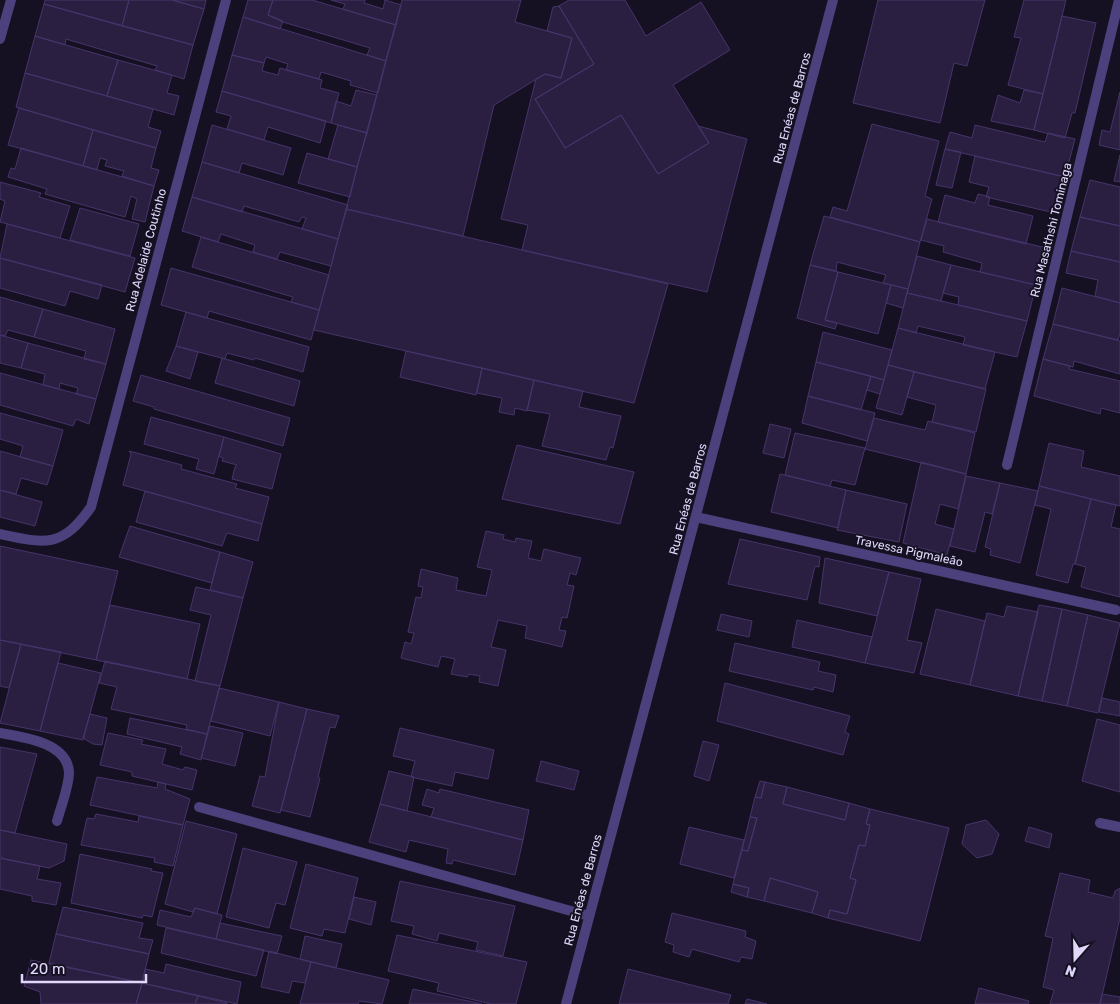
<svg xmlns="http://www.w3.org/2000/svg" width="1120" height="1004" viewBox="0 0 1120 1004" font-family="Rubik,sans-serif">
<rect width="100%" height="100%" fill="#161122"/>
<path fill="#2b1f41" stroke="#46346b" d="M45,0H129L122,26L44,4Z
M129,0H172L204,9L193,45L122,26Z
M172,0H206L204,9Z
M248,0H273L268,15L283,21L280,29L243,17Z
M273,0H312L396,25L386,61L367,55L370,48L283,22L268,15Z
M331,0H365L364,3L383,9L385,0L401,5L396,25L343,9L345,4Z
M402,0H521L515,22L572,38L561,78L545,74L494,105L463,236L346,209Z
M569,0H625L646,36L701,2L730,50L673,85L709,143L658,174L621,115L565,148L535,99L594,64L559,6Z
M878,0H985L967,66L954,63L940,123L853,103Z
M1024,0H1066L1043,94L1008,85L1021,38L1014,37Z
M44,4L193,45L184,79L155,70L157,66L66,39L65,45L35,36Z
M559,6L594,64L535,99L565,148L621,115L658,174L709,143L698,126L747,139L707,292L522,250L528,225L501,219L536,79L545,74L561,78L572,38L547,31L553,7Z
M1062,16L1096,23L1075,113H1072L1065,138L1034,130Z
M243,17L386,61L378,93L350,85L351,81L321,72L319,79L286,70L288,64L266,57L264,63L232,55Z
M35,36L118,60L107,96L25,73Z
M232,55L264,63L262,71L278,75L280,68L322,80L320,88L339,93L331,123L222,91Z
M118,60L172,75L167,93L179,96L174,115L107,96Z
M25,73L153,109L148,127L161,131L156,148L16,107Z
M356,90L377,95L367,133L331,123L336,101L351,106Z
M1024,90L1043,94L1034,130L991,121L998,95L1020,103Z
M222,91L326,121L320,143L268,127L264,140L227,129L231,116L216,112Z
M1120,92V150L1099,145L1102,130L1110,132Z
M19,108L93,130L83,166L8,145Z
M872,124L939,141L925,196L932,199L920,242L830,217L833,207L847,211Z
M212,125L291,148L283,175L242,163L239,173L202,162Z
M338,125L367,133L357,167L328,159Z
M975,125L1045,142L1048,133L1075,139L1065,177L945,149L950,132L972,138Z
M93,130L156,148L151,168L159,170L154,186L122,176L124,171L105,166L107,160L100,158L97,170L83,166Z
M21,148L154,186L145,222L132,219L137,199L131,196L125,217L45,194L47,189L8,177L11,168L15,169Z
M945,149L961,152L952,188L936,185Z
M307,153L357,167L350,197L298,183Z
M1120,155V182L1114,181Z
M975,156L1065,177L1055,213L986,197L989,187L969,182Z
M202,162L348,205L338,239L302,229L306,218L302,217L299,222L244,206L242,212L192,197Z
M1090,180L1120,187V226L1080,217Z
M0,182L41,193L39,197L70,206L60,238L0,222L5,201L0,199Z
M978,194L990,197L988,205L1033,216L1026,244L938,222L945,195L975,203Z
M192,197L338,239L331,266L280,252L277,259L253,252L255,245L221,234L218,242L182,231Z
M80,208L139,224L130,256L70,240Z
M346,209L668,284L634,403L314,330Z
M824,216L920,242L908,289L883,283L886,275L837,262L836,271L810,265Z
M1080,217L1120,226V262L1071,251Z
M927,219L1046,248L1036,285L980,272L982,263L943,252L944,246L921,240Z
M7,224L135,258L125,292L0,258Z
M201,237L329,275L319,310L291,302L293,297L192,267Z
M1071,251L1120,262V303L1095,296L1098,280L1066,273Z
M917,256L951,265L941,301L907,293Z
M0,258L102,285L98,299L70,291L65,306L0,288Z
M810,265L838,272L825,320L837,323L835,329L797,318Z
M951,265L1036,285L1027,321L958,305L959,297L943,293Z
M171,268L319,310L311,340L209,311L207,318L161,305Z
M838,272L891,285L878,334L825,320Z
M891,285L908,289L903,308L886,303Z
M1062,288L1120,303V334L1118,340L1053,324Z
M907,293L1027,321L1017,357L963,345L965,337L918,326L916,333L898,328Z
M0,297L43,309L34,337L8,330L5,336L0,335Z
M43,309L115,329L106,364L84,359L86,351L34,337Z
M186,312L309,347L303,372L255,358L254,360L227,353L225,359L176,346Z
M1053,324L1120,341V374L1074,361L1073,367L1043,359Z
M898,328L995,352L985,389L888,365Z
M823,332L892,350L884,380L816,362Z
M0,335L28,343L21,368L0,363Z
M28,343L106,364L96,399L76,394L78,388L60,383L59,389L43,385L45,374L21,368Z
M176,346L198,352L190,379L166,371Z
M406,351L482,368L476,395L400,377Z
M222,358L300,381L294,406L215,383Z
M1043,359L1070,366L1069,369L1120,381V413L1101,408L1100,414L1034,396Z
M816,362L871,376L861,410L808,396Z
M888,365L914,372L902,415L876,408Z
M482,368L534,380L527,411L515,408L514,415L499,412L502,398L477,393Z
M914,372L986,389L976,432L932,422L936,405L907,397Z
M0,373L96,399L89,424L76,419L73,426L0,405Z
M141,375L290,418L283,446L154,409V407L133,401Z
M871,376L884,380L880,394L867,390Z
M534,380L583,391L579,407L621,416L613,448L610,447L606,460L542,446L550,414L527,410Z
M808,396L875,413L867,441L802,423Z
M0,413L63,430L53,466L20,457L23,446L0,439Z
M151,417L224,437L214,474L196,469L199,459L144,444Z
M874,418L925,430L928,421L975,433L966,474L865,449Z
M770,424L791,429L784,458L763,453Z
M795,433L865,448L855,485L832,480L830,486L785,475Z
M224,437L281,454L272,489L232,479L235,467L237,465L222,461L223,458L219,456Z
M1049,443L1084,451L1081,467L1120,476V506L1039,486Z
M517,445L634,472L620,524L502,499Z
M0,451L53,466L47,485L21,478L16,494L0,490Z
M129,451L182,465L181,469L237,484L235,488L269,497L262,524L123,485L131,454Z
M921,462L966,474L958,509L940,504L935,524L954,529L947,555L903,543Z
M780,474L846,490L838,528L771,512Z
M966,476L1000,483L992,514L985,512L975,552L950,546Z
M1000,483L1038,491L1020,563L990,555L991,549L985,547Z
M1039,486L1091,499L1075,564H1073L1068,583L1036,575L1051,509L1035,505Z
M0,490L42,502L35,526L0,517Z
M846,490L907,504L899,542L837,530Z
M145,491L262,524L258,541L227,533L222,546L136,522Z
M1091,499L1116,505L1111,527L1120,529V597L1081,587L1086,567L1075,564Z
M130,526L220,552L212,583L119,557Z
M486,531L504,535L503,539L515,542L516,538L532,541L528,558L541,561L544,549L581,558L576,575L570,573L567,585L574,586L567,618L562,617L559,630L566,631L562,647L525,638L527,626L498,620L491,647L506,650L498,686L479,682L480,676L469,674L467,677L451,674L455,659L441,656L438,667L401,658L405,642L411,644L414,633L408,632L416,597L421,598L423,587L418,586L421,569L458,578L456,590L486,596L492,570L477,567Z
M740,539L820,557L819,567L815,566L807,600L728,584Z
M0,546L118,571L96,660L0,640Z
M220,552L253,562L243,598L210,590Z
M825,558L889,572L877,616L819,603Z
M889,572L921,579L907,640L922,643L914,673L865,663Z
M196,587L243,598L220,686L195,681L211,615L190,610Z
M110,605L200,624L187,679L96,660Z
M1039,605L1062,609L1042,701L1018,696Z
M1007,606L1038,612L1018,696L970,685L987,613L1004,617Z
M936,609L985,621L970,685L920,674Z
M1062,609L1088,615L1067,706L1042,701Z
M721,614L752,621L749,637L717,630Z
M1088,615L1120,623L1098,713L1067,706Z
M797,620L872,637L865,663L792,647Z
M0,640L21,644L9,688L0,686Z
M735,643L820,662L818,671L836,675L833,692L814,687L813,690L729,671Z
M21,644L61,652L40,731L0,723Z
M105,661L220,686L207,734L186,729L187,725L111,709L117,687L99,683Z
M58,663L101,673L83,740L40,731Z
M725,683L850,716L845,732L849,734L843,755L717,721Z
M219,688L279,702L270,736L211,721Z
M1102,698L1120,702V716L1099,712Z
M279,702L307,709L280,813L252,806L260,776L265,777Z
M307,709L339,716L335,728L330,727L318,777L320,778L310,817L281,810Z
M90,714L107,718L102,745L93,744L83,738Z
M130,718L207,734L201,760L180,754L182,747L127,734Z
M1097,719L1120,725V792L1082,781Z
M210,726L243,733L235,766L201,758Z
M400,728L494,750L488,779L455,772L452,786L411,777L415,761L393,756Z
M108,733L143,740L141,744L166,749L162,764L183,770L185,767L197,770L192,790L132,776V772L100,765Z
M703,741L719,745L709,781L694,776Z
M0,747L37,754L15,833L0,830Z
M541,761L579,771L574,790L536,781Z
M389,771L414,777L407,811L380,804Z
M97,777L157,788L158,782L166,784L165,789L190,799L183,825L90,805Z
M760,781L765,782L761,798L755,797Z
M765,782L787,787L783,804L845,820L849,803L870,809L866,824L870,825L865,846L859,845L850,878L856,880L847,914L830,910L828,918L812,913L818,892L770,878L764,901L747,897L749,888L733,884L742,850L748,851L757,818L750,817L755,797L761,798Z
M787,787L849,803L845,820L783,804Z
M427,789L439,793L440,789L529,810L523,840L431,817L434,808L422,805Z
M380,804L523,840L515,875L453,860L452,864L446,863L448,849L409,840L406,852L369,842Z
M870,809L949,828L920,941L828,918L830,910L847,914L856,880L850,878L859,845L865,846L870,825L866,824Z
M96,814L138,822L139,816L183,825L173,866L154,862L155,858L81,845L87,818L94,819Z
M750,817L757,818L748,851L742,850Z
M986,820L999,834L992,854L977,858L962,844L966,825Z
M186,821L237,834L217,914L195,908L193,912L165,904Z
M689,827L744,840L734,878L680,864Z
M1029,827L1052,834L1049,848L1025,841Z
M0,830L67,844L64,861L49,868L4,859L0,856Z
M243,848L297,862L285,905L276,903L269,928L226,917Z
M80,854L152,869L151,871L163,873L152,917L143,915L142,918L71,903Z
M0,858L40,866L37,879L61,883L56,905L32,901V896L0,889Z
M306,864L358,878L345,933L324,929L322,936L290,928Z
M1060,873L1090,880L1088,892L1113,898L1115,891L1120,888V918L1100,1004H1050L1054,990L1043,987L1053,938L1045,936Z
M770,878L818,892L812,913L764,901Z
M400,881L515,906L503,956L476,950L478,942L439,933L437,941L412,934L414,926L391,921Z
M733,884L749,888L747,897L731,892Z
M354,897L376,902L371,925L349,919Z
M63,907L143,923L139,938L153,940L149,954L56,934Z
M195,908L222,915L216,939L157,925L160,910L191,917Z
M672,913L746,931L745,937L756,941L752,959L741,957L739,962L692,949L689,957L673,952L674,945L665,942Z
M220,923L282,936L277,954L216,939Z
M166,928L264,950L256,976L161,953Z
M56,934L149,954L142,983L49,963Z
M397,935L527,962L516,1004H491L437,991L439,983L388,971Z
M305,936L342,944L336,968L300,959Z
M269,951L311,962L305,983L292,981L289,993L261,987Z
M31,960L142,983L136,1004H41L40,992L24,986Z
M311,962L389,980L382,1004L359,1001L358,1004H300Z
M166,964L241,982L237,1004L142,983L145,969L164,973Z
M628,969L731,995L728,1004H619Z
M142,983L198,996L195,1004H136Z
M979,988L1029,1001L1028,1004H975Z
M413,989L482,1004H409Z
M1102,994L1120,997V1004H1100Z
M198,996L227,1003V1004H195Z
M747,999L767,1004H745Z"/>
<g fill="none" stroke-linecap="round" stroke-linejoin="round">
<path stroke="#4c417c" stroke-width="10" d="M1007,465L1119,0
M0,534C46,544 62,548 91,507L226,0
M1100,823L1120,827"/>
<path stroke="#4c417c" stroke-width="10" d="M0,39L11,0
M696,517L1116,610
M0,733C22,737 67,742 69,772C69,787 61,806 57,821
M199,807L589,916
M566,1004L833,0"/>
</g>
<g text-anchor="middle" stroke-width="4" stroke-linejoin="round" paint-order="stroke">
<g font-size="12" fill="#e0d7fa" stroke="#161122">
<text transform="translate(792 108) rotate(-75)" y="4">Rua Enéas de Barros</text>
<text transform="translate(1051 230) rotate(-76)" y="4">Rua Masathshi Tominaga</text>
<text transform="translate(146 250) rotate(-75)" y="4">Rua Adelaide Coutinho</text>
<text transform="translate(688 499) rotate(-75)" y="4">Rua Enéas de Barros</text>
<text transform="translate(909 551) rotate(12)" y="4">Travessa Pigmaleão</text>
<text transform="translate(583 890) rotate(-75)" y="4">Rua Enéas de Barros</text>
</g>
</g>
<g transform="translate(1075 959) rotate(200)" stroke="#161122" stroke-width="4" paint-order="stroke">
<path d="M0-4L9 19L0 12L-9 19Z" fill="#e0d7fa"/>
<text y="-8" font-size="14" font-weight="bold" text-anchor="middle" fill="#e0d7fa">N</text>
</g>
<path d="M22 974v8h124v-8" fill="none" stroke="#e0d7fa" stroke-width="2.5"/>
<text x="30" y="974" font-size="15" fill="#e0d7fa" stroke="#161122" stroke-width="4" paint-order="stroke">20 m</text>
</svg>
